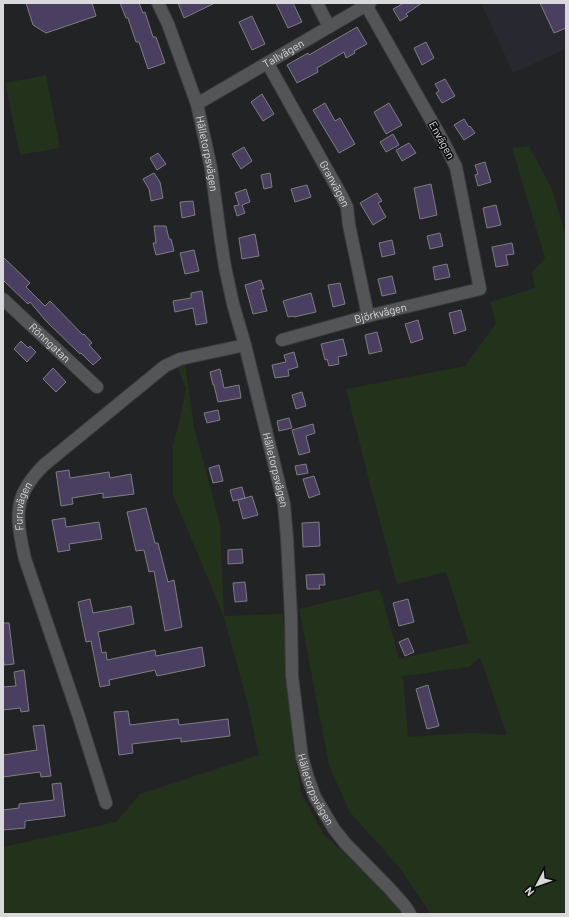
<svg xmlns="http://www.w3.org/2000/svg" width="569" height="917" viewBox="0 0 569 917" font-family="Barlow,sans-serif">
<rect width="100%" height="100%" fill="#222325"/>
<path fill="#282830" d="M481,3H566V49L513,73Z"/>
<path fill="#23331b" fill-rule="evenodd" d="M46,75L60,148L20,155L5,83Z
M529,146L552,189L566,237V914H431L399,867L349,811L329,765L299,609L380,589L399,659L469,643L446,572L397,584L372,492L346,389L465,366L496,323L490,302L535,288L532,272L545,258L512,148ZM480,657L507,735L469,733L408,737L403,676L469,667Z
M176,364H185L194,427L220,524L224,616L283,614L294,751L301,793L323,833L407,914H3V847L116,822L140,794L259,755L247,701L224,617L173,495V445L178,428L186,388Z"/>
<path fill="#4a3f61" stroke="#7e7d80" d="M26,3H92L96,16L46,33L33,25Z
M120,3H139L143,13L145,12L153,37H156L165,63L148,69L139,42H136L128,18H126Z
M178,3H215L184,18Z
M276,3H293L302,22L288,28Z
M404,3H422L406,14L408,16L400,21L393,9Z
M540,3H566V28L554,33Z
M252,16L265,44L252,50L239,22Z
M357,27L367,44L354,51L355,53L346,58L344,52L317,68L318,72L297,83L287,65L308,53L309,55Z
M426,42L434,58L422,65L414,48Z
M445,79L455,96L442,103L436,93L439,91L435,84Z
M262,94L274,114L263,121L251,102Z
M325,103L335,121L340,118L355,144L339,153L313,110Z
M389,103L402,125L386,134L374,112Z
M464,119L469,127L470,126L475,133L464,140L454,125Z
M393,134L399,145L386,152L380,142Z
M409,143L416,153L402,161L396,150Z
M244,147L252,161L241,169L232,154Z
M158,153L166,164L157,170L150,158Z
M485,162L491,182L478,186L475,175L478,174L475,165Z
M154,173L160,182L163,198L151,201L149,189L143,179Z
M270,173L272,187L264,189L261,175Z
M431,184L437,215L420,219L414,188Z
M307,185L311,197L295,202L291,189Z
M246,189L250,202L242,205L245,213L237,216L234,206L239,205L235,193Z
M377,193L382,201L378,203L386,217L373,225L360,203Z
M193,201L195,215L182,218L180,202Z
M496,205L501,225L487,228L483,208Z
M154,226H166L169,239H171L174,251L156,255L153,243H156Z
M440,233L443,246L430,249L427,236Z
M255,234L259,256L242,259L239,238Z
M392,240L395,254L382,257L379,243Z
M512,243L514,254L506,255L508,265L496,267L492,247Z
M194,250L199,271L185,274L180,253Z
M3,257L30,283L26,287L45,306L50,301L83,335L84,334L92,343L89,345L101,358L93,365L81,353L80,354L46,321L30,302L28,304L3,280Z
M447,264L450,277L435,280L433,267Z
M392,276L396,293L382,296L378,279Z
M261,280L264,289H261L267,311L253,314L245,285Z
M340,283L345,304L333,307L328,285Z
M202,291L207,323L196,325L193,308L175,312L173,301L191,298V293Z
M311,293L316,312L294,317L293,316L288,317L283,301Z
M461,310L466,330L454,334L449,313Z
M418,320L423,339L411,343L405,324Z
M377,332L382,351L369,354L365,335Z
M343,339L347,355L338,357L339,364L329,366L327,359L325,360L321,344Z
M21,341L28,348L30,346L36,352L27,362L14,349Z
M294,352L298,367L288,370L289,376L275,378L272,365L286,362L284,355Z
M53,368L66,382L56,392L43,379Z
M220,369L224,388L239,385L241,398L218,402L214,385H213L210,372Z
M302,392L306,406L296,409L292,395Z
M218,410L220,420L207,423L204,413Z
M289,418L292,428L279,431L277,421Z
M313,424L315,433L306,436L310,452L299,455L292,430Z
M306,464L308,473L297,475L295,466Z
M219,465L223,481L213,483L209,468Z
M69,470L70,478L109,472L110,478L131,474L134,494L103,498V493L72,498L73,504L61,506L56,472Z
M314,476L320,494L309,498L303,479Z
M242,487L245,498L233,501L230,490Z
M252,496L258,515L243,519L238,500Z
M146,508L155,543H158L168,582L174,580L182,627L165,631L154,571L149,572L144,550L136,551L127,512Z
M65,518L66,527L99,522L102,539L69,544L70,550L58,552L52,520Z
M319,522L320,546L303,547L302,523Z
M242,549L243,563L228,564V550Z
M324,574L325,585H319L320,589H307L306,575Z
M245,582L247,601L235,602L233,583Z
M90,599L93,613L131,606L134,624L98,632L102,653L106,652L107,660L155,650L156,656L202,647L205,666L157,676L155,670L109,680L110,685L100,687L91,641L86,642L78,602Z
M408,599L414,622L399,626L393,603Z
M3,623H9L14,664L4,665L3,655Z
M408,638L414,652L405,656L399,642Z
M24,670L29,711L21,712L20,708L3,710V687L16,686L14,672Z
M428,685L439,726L427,729L416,689Z
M128,711L130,725L178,719L179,725L228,719L230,736L181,742V738L132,744L133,753L119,755L114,712Z
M44,725L51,776L41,777L40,772L3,777V755L37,750L33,726Z
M61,783L65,816L25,821V828L3,830V810L19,808V804L54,800L52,784Z"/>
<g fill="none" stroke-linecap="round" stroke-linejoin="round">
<defs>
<g id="minor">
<path id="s1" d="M158,3L168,24L197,104L211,168L220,235L225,267L233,304L245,345L284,504L287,538L291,616L292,676L302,757L308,778L315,797L334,829L345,843L389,888L405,906L410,914"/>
<path d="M317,3L329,27"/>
<path id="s2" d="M268,64L340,193L347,207L349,225L368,316"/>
<path id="s3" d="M197,104L370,3"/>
<path id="s4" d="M3,299L97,387"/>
<path id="s5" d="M282,340L368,316L480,289L456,167L443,141L366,5"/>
<path id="s6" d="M106,803L79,717L25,559C20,536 13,509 26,488C31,479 37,472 44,465L165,366L180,359L245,345"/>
</g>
</defs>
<use href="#minor" stroke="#3d3d3f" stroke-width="14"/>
<use href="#minor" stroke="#545557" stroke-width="12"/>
</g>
<g text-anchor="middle" stroke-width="3" stroke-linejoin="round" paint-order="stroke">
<g font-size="11" fill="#d9d9db" stroke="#0c0c0d">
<text dy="4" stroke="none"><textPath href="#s3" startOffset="100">Tallvägen</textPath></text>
<text transform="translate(442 140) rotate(61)" y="4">Envägen</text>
<text dy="4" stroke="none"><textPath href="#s1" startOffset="159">Hälletorpsvägen</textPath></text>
<text dy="4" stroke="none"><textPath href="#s2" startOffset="137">Granvägen</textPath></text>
<text dy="4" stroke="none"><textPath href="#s5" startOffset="102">Björkvägen</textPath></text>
<text dy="4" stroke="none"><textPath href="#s4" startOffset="64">Rönngatan</textPath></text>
<text dy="4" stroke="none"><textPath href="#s1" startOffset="483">Hälletorpsvägen</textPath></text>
<text dy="4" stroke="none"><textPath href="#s6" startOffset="311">Furuvägen</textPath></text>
<text dy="4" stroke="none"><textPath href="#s1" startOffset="807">Hälletorpsvägen</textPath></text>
</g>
</g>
<rect width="569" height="917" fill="none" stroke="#d9d9db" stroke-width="8"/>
<g transform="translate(537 885) rotate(229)" stroke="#0c0c0d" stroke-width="3" paint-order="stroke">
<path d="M0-3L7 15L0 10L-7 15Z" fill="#d9d9db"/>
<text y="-6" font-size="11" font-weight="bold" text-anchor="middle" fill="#d9d9db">N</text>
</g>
</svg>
